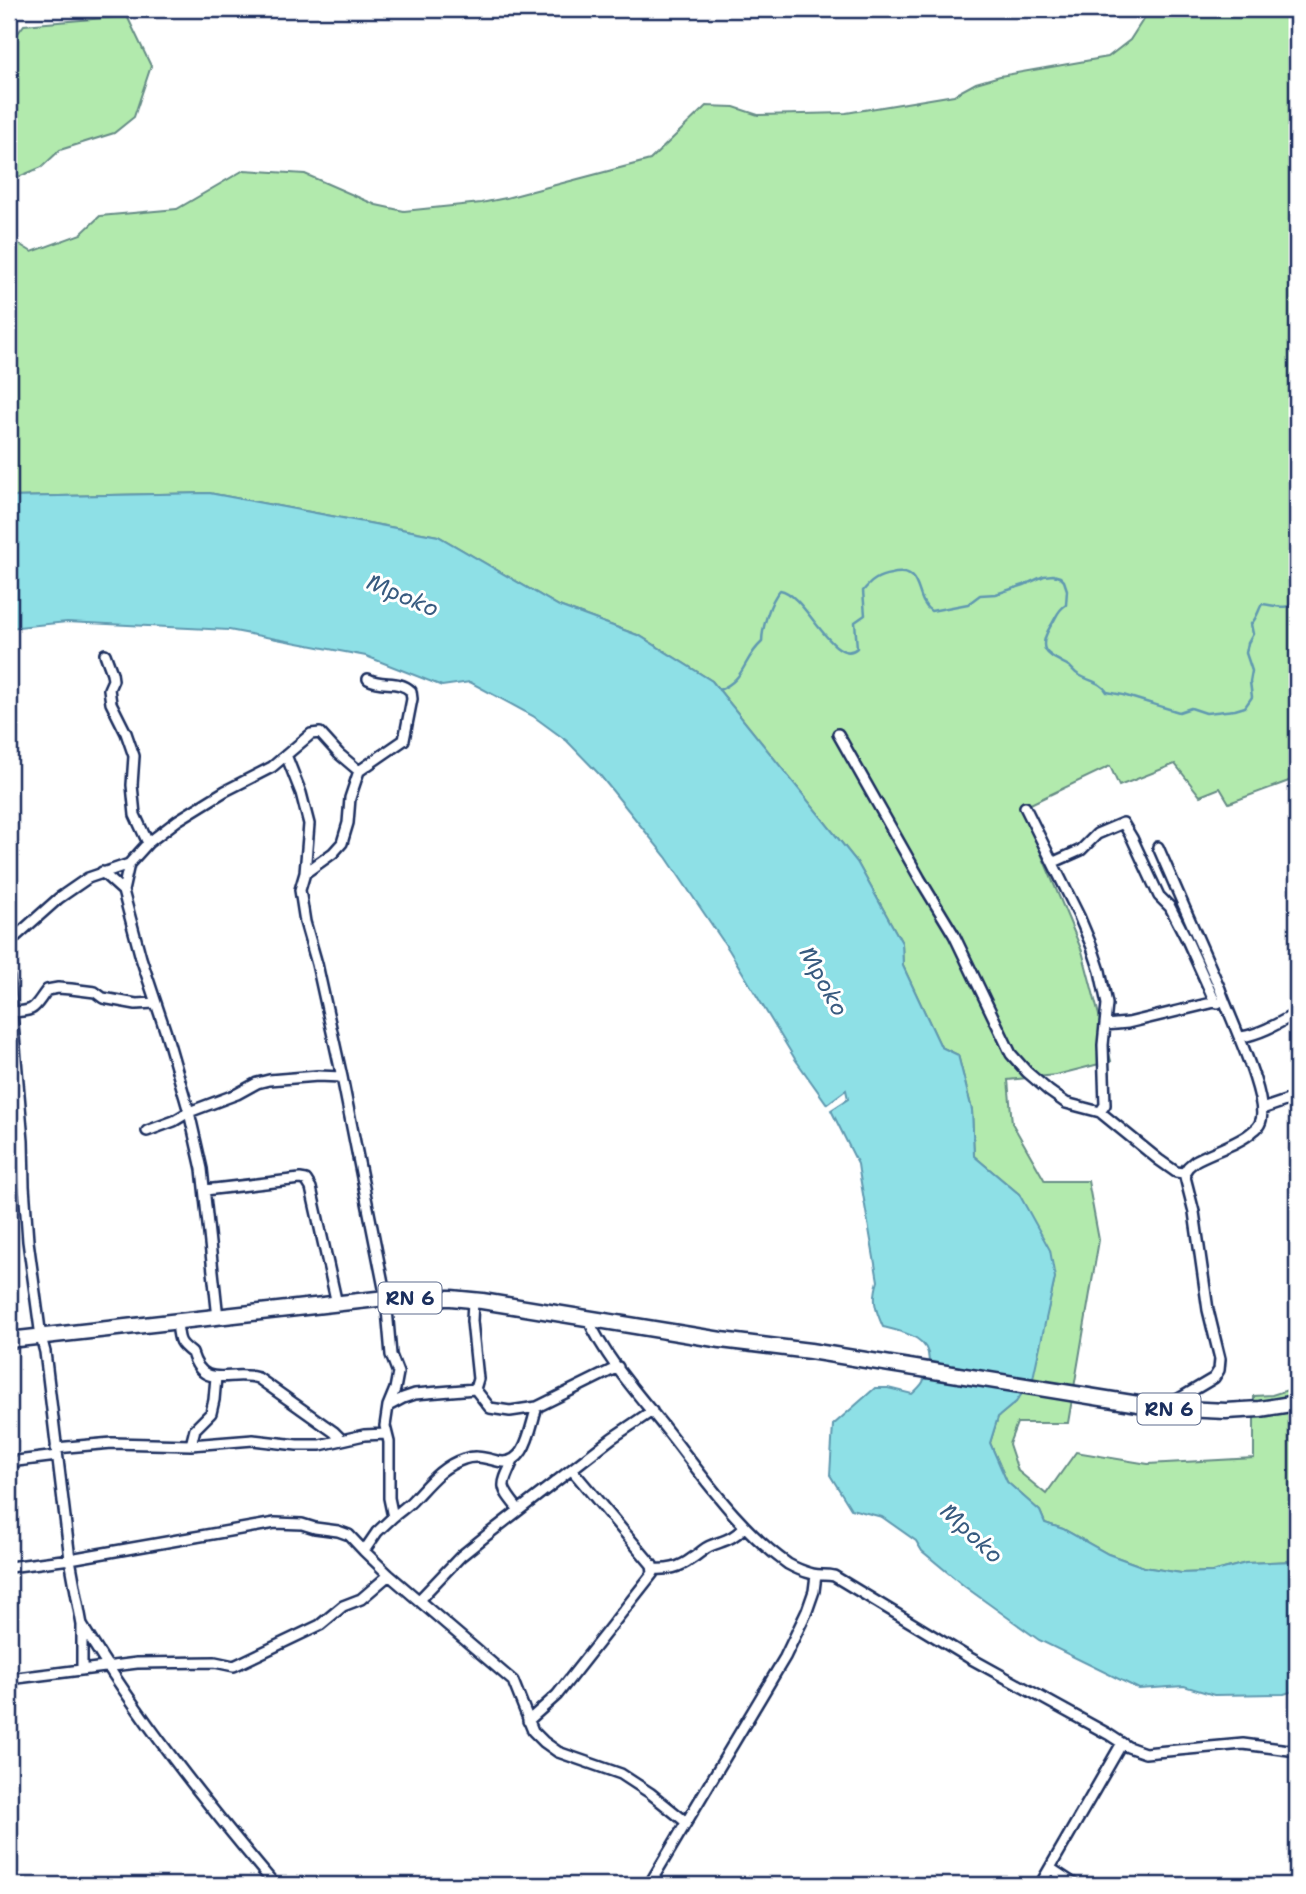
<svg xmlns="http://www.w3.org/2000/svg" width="1306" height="1894" viewBox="0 0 1306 1894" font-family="'Shantell Sans',sans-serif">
<rect width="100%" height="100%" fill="#fff"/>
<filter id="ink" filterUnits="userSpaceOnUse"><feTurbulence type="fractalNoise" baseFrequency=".0143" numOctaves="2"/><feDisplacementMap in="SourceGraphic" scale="14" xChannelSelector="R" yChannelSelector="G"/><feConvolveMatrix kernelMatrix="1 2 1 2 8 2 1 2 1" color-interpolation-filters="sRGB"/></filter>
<g filter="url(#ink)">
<path fill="#b2eaad" stroke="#668c86" stroke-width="2" d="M1150,9H1297V778L1229,803L1220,788L1200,796L1175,764L1119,786L1110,766L1022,808L1082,951L1111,1061L1056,1075L1008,1080L1012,1123L1045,1181H1088L1099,1240L1068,1423H1017L1009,1444L1018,1471L1046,1494L1076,1452L1148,1464L1254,1458V1396L1272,1395L1297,1387V1561L1246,1563L1212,1572L1181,1573L1144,1567L1108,1554L1063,1529L1045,1523L1040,1511L1007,1482L990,1443L998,1417L1016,1402L1048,1309L1055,1278L1019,1194L974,1156L972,1110L958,1055L941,1047L903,966L902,943L857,862L712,681L640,636L559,606L438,536L209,493L9,497V238L32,252L81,234L100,216L177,209L244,170L305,174L376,205L404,211L481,203L506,198L650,160L706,106L734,107L758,115L846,113L954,95L976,83L1000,76L1108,57L1130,40Z
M127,16L151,66L134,117L114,133L60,150L42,167L9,181V45L24,25Z"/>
<path fill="#8ee0e6" stroke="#6099b0" stroke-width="2" d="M209,493L438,536L559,606L640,636L712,681L857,862L902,943L903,966L941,1047L958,1055L972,1110L974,1156L1019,1194L1050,1250L1055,1278L1033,1378L1016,1402L998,1417L990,1443L1007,1482L1040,1511L1045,1523L1063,1529L1108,1554L1144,1567L1181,1573L1212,1572L1246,1563L1297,1561V1690L1284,1694L1214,1695L1184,1686L1139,1689L1039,1640L964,1586L922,1551L916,1541L882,1517L851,1509L830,1475L833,1425L875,1388H888L912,1394C924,1383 924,1382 928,1366C934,1338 904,1332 883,1327C875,1309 872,1300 878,1281L859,1171L858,1164L831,1110L848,1099L846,1090L827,1104L795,1059L729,950L666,857L599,774L567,741L533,716L470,682L442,686L366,656L229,630L67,622L9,628V497Z"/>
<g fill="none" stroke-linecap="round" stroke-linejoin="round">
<path stroke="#6099b0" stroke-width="2.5" d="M719,690C746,679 742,660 762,642C762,628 770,601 780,590C805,593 834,669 857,648L855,622L865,615L863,591C871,581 878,576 891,574C925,566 913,599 931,611L968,604L980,595L996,594L1024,585L1044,576L1053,575L1060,577L1064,581L1067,590L1066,605C1057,610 1056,619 1050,627C1036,651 1048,655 1067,665C1072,667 1073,672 1079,675C1089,681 1101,682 1107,692L1123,695L1179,712L1191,708L1206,713L1235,710L1245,707L1252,697L1250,682L1252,671L1246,653L1248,643L1253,634L1251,624C1257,618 1258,611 1262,604C1275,605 1285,611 1297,602"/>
<defs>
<path id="minor" d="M105,654L112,673L113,680L109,689L111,703L126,733L134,756L132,785L135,815L148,843
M368,679C383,687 398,679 411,691L412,699L404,740L359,771L350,798L348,823L342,843L333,853L305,873L300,890L305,922L317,964L342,1077L386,1298L391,1355L398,1373L395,1389L388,1406L385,1426L389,1442V1498L393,1517L377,1532L364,1551L389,1575L513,1681L533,1731L544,1742L558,1752L621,1774L650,1793L686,1822
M838,734L920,879L954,935L1011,1054L1027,1072L1049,1091L1066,1103L1100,1112L1159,1160L1176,1172L1184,1173
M286,755L301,793L309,824L305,873
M1025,807L1079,916L1092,947L1100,971L1107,1004L1103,1045L1105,1105L1100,1112
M1158,847L1220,989C1228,1014 1271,1101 1260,1123C1259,1126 1256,1129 1253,1131C1241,1143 1211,1152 1195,1161L1188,1167L1184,1173L1194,1212L1208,1310L1220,1359L1219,1370L1214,1378L1165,1407
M1054,862L1081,850L1097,834L1123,823L1132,838L1159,896L1170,907L1187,940L1215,1002
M102,872L123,891L141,958L166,1033L189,1112L202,1169L218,1318
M123,891L129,864
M9,940L14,938L59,898L88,878L129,864L148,843L178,820L225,791L272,767L311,734L320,733L339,754L359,771
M9,977L23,1141L24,1186L28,1241L41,1337L45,1352L70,1559L82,1625V1670
M11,1012C37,1011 33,1008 47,990L58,988L71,989L95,992L103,998L136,1004L155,1003
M1105,1025L1128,1023L1215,1002L1218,1003
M1241,1037C1261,1034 1279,1023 1297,1013
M1262,1109L1297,1097
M147,1131L174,1121L189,1112L237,1094L257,1083L269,1080L318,1076L342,1077
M9,1139L23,1141
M205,1190L300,1179L306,1180L311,1188L337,1304
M473,1300L472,1321L478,1379L475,1389
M588,1319C606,1359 638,1394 665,1428C703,1476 738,1529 788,1564C795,1568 805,1572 813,1574C820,1576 826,1574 834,1576L968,1657L1108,1734L1128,1747L1145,1753L1243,1744L1297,1751
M177,1322C179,1341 178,1342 192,1353C204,1392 230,1369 258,1378L334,1432L341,1439
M388,1406L403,1398L415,1394L475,1389L490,1408L510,1411L537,1407
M191,1445L195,1429L211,1413L214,1400L216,1377
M56,1448L112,1443L191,1445L253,1440L297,1445H320L364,1435L386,1434
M513,1461C500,1488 500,1486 519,1510
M9,1462L57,1456
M393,1517C400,1511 408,1506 414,1499C429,1483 442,1466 464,1459C475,1455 486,1458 497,1461C526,1469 530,1427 537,1407L618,1367
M9,1567L70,1559L275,1523L302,1524L315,1528L338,1531L349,1535L364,1551
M653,1569C668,1570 679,1568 691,1559C698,1555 703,1549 710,1546C725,1540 732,1540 744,1527
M419,1600L461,1556L487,1535L612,1438L652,1411
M82,1625C138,1718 205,1802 275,1885
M9,1679L137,1663L215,1662L234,1666L320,1625L343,1606L361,1599L389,1575
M528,1721L557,1695L653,1573L652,1565L572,1470
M1050,1868L1076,1885
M649,1885L785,1657L807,1611L814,1591L816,1575
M1040,1885L1122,1743"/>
<path id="primary" d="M9,1340L386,1298H451L482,1301L721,1340L810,1351L1163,1408L1226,1411L1260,1409L1297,1403"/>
</defs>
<use href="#minor" stroke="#1b2f5e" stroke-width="14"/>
<use href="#primary" stroke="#1b2f5e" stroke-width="19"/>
<use href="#minor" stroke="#fff" stroke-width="9"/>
<use href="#primary" stroke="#fff" stroke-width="14"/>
</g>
</g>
<g text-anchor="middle" stroke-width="6" stroke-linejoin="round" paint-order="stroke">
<g fill="#fff" stroke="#5f6d8e" stroke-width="2">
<rect x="378.5" y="1282.5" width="63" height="31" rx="5"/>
<rect x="1137.5" y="1393.5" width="63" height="31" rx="5"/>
</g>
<g font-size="19" font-weight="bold" fill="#1b2f5e">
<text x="410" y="1305">RN 6</text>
<text x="1169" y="1416">RN 6</text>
</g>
<g font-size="23" font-style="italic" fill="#385b80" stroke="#fff">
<text transform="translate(403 595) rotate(23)" y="8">Mpoko</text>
<text transform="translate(824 981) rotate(61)" y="8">Mpoko</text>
<text transform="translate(972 1533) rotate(43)" y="8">Mpoko</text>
</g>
</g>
<rect width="1306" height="1894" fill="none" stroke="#fff" stroke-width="35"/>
<rect x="18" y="18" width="1271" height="1859" fill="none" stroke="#1b2f5e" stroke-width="2.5" filter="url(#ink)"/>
</svg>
